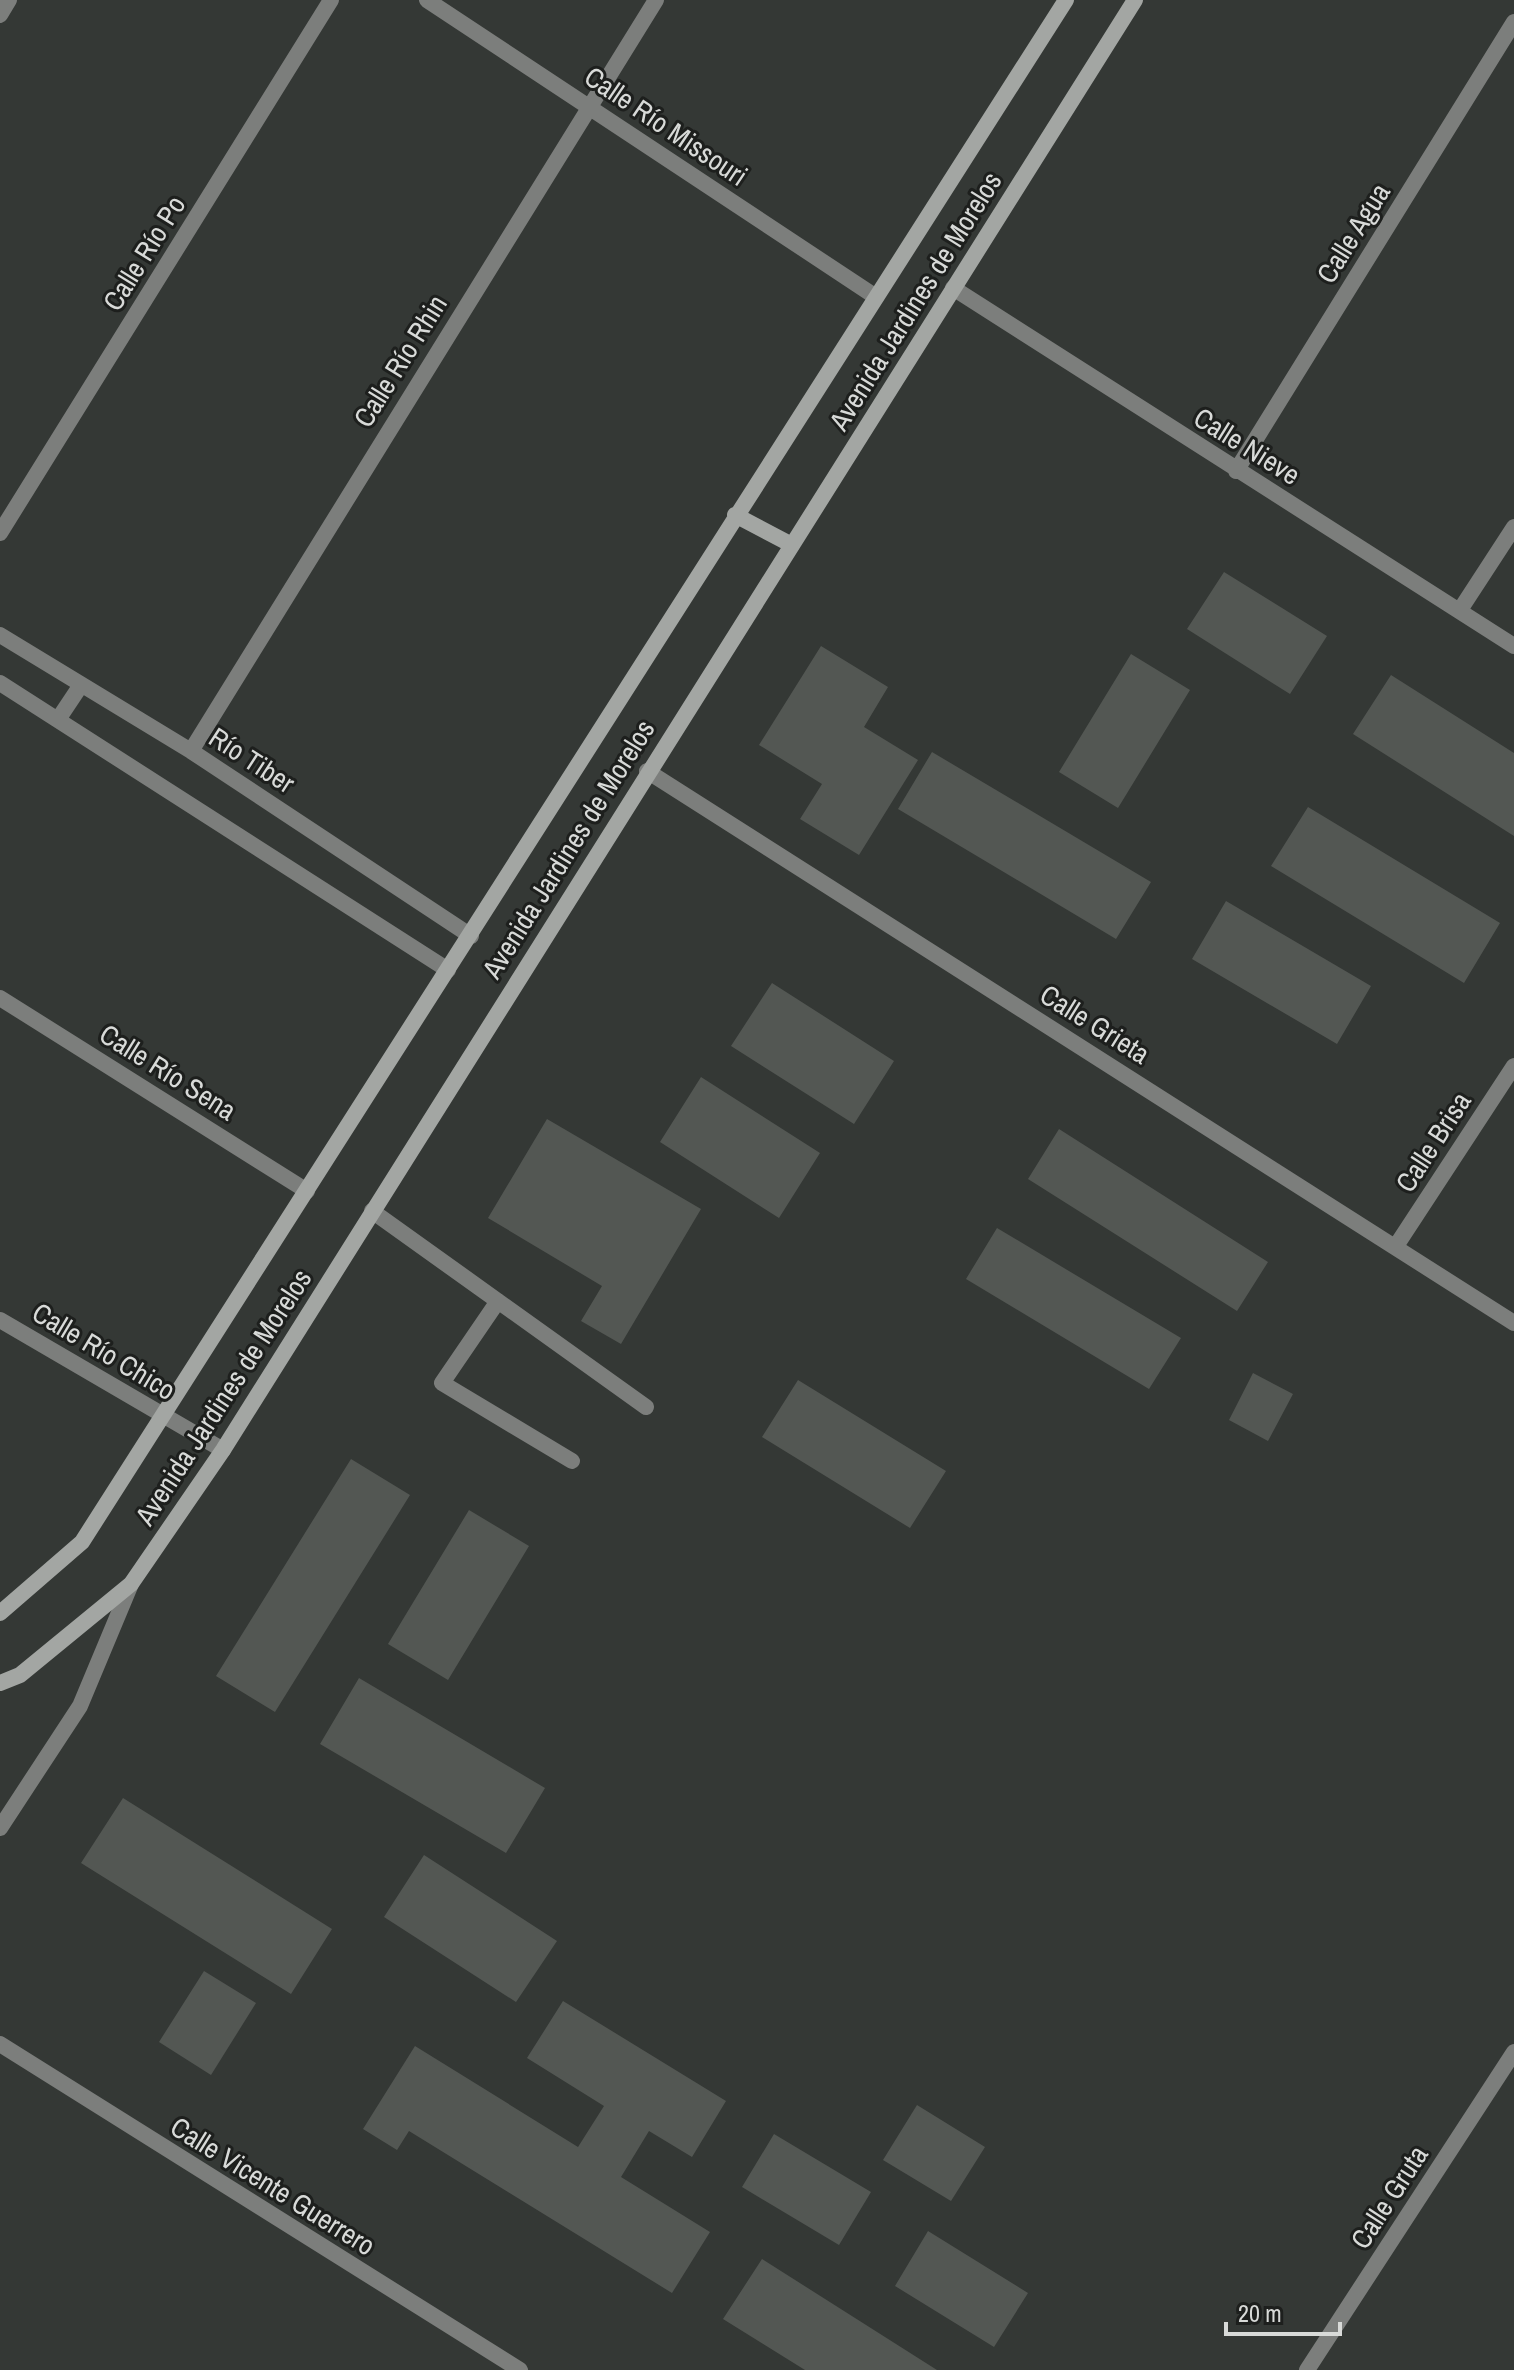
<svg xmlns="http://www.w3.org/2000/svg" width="1514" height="2370" viewBox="0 0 1514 2370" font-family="'Archivo Narrow',sans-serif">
<rect width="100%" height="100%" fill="#343835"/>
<path fill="#535753" d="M1224,572L1327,636L1290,694L1187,629Z
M821,646L888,687L864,727L918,760L859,855L800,819L822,784L759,745Z
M1131,654L1190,690L1118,808L1059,772Z
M1391,675L1514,753V836L1353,734Z
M932,752L1151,882L1116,939L898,809Z
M1308,807L1500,923L1464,983L1271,866Z
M1226,901L1371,986L1337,1044L1192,959Z
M772,983L894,1061L854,1124L731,1046Z
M701,1077L820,1153L779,1218L660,1142Z
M547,1119L701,1209L621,1344L581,1321L602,1286L488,1218Z
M1059,1129L1268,1262L1237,1311L1028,1179Z
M997,1228L1181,1338L1149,1389L966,1279Z
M1253,1373L1293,1394L1268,1441L1229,1420Z
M798,1380L946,1471L910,1528L762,1437Z
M351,1459L410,1495L275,1712L216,1676Z
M469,1510L529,1546L448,1680L388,1644Z
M359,1678L545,1788L506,1853L320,1744Z
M123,1798L332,1929L291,1994L81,1863Z
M424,1855L557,1941L516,2002L384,1917Z
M204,1971L256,2003L211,2075L159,2042Z
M563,2001L726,2101L692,2157L649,2131L621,2177L710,2232L672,2293L409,2131L397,2150L363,2129L415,2046L578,2147L604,2106L527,2058Z
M917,2105L985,2147L951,2201L883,2160Z
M774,2134L871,2192L839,2245L742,2187Z
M928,2231L1028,2293L994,2347L895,2286Z
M762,2259L937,2370H805L723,2319Z"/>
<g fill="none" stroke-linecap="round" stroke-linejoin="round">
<path stroke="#7c7e7c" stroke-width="16" d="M372,1211L646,1407
M498,1301L442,1383L572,1461"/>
<path stroke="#7c7e7c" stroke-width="16" d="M427,0L876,297
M0,15L9,0
M953,288L1514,646
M1236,471L1514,22
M0,533L331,0
M1460,610L1514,527
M0,635L191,751L471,936
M0,683L448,970
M59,718L81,685
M191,751L656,0
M647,771L1514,1323
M0,998L307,1191
M1396,1246L1514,1066
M0,1320L223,1450
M0,1828L80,1706L131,1584
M0,2044L520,2370
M1307,2370L1514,2052"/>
<path stroke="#a3a6a3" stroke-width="16" d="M735,515L792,545
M0,1613L82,1542L1066,0
M0,1683L20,1675L131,1584L223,1450L1135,0"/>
</g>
<g text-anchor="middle" stroke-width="6" stroke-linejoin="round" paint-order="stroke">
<g font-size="28" fill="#d8dad8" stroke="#1d1f1d">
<text transform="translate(666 126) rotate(34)" y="10">Calle Río Missouri</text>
<text transform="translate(1353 233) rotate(-58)" y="10">Calle Agua</text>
<text transform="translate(144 253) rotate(-58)" y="10">Calle Río Po</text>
<text transform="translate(915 301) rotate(-58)" y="10">Avenida Jardines de Morelos</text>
<text transform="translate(400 361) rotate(-58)" y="10">Calle Río Rhin</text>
<text transform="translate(1247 446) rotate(32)" y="10">Calle Nieve</text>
<text transform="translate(252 760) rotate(33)" y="10">Río Tiber</text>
<text transform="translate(568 849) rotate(-58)" y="10">Avenida Jardines de Morelos</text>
<text transform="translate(1095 1024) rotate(32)" y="10">Calle Grieta</text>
<text transform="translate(168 1072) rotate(32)" y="10">Calle Río Sena</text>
<text transform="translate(1433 1142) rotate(-57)" y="10">Calle Brisa</text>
<text transform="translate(104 1351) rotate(31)" y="10">Calle Río Chico</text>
<text transform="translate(223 1397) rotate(-57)" y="10">Avenida Jardines de Morelos</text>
<text transform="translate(273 2186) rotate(32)" y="10">Calle Vicente Guerrero</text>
<text transform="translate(1389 2197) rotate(-57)" y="10">Calle Gruta</text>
</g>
</g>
<path d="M1226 2322v12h114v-12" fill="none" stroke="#d8dad8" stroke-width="4"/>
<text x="1238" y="2322" font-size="24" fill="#d8dad8" stroke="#1d1f1d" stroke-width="6" paint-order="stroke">20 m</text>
</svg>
